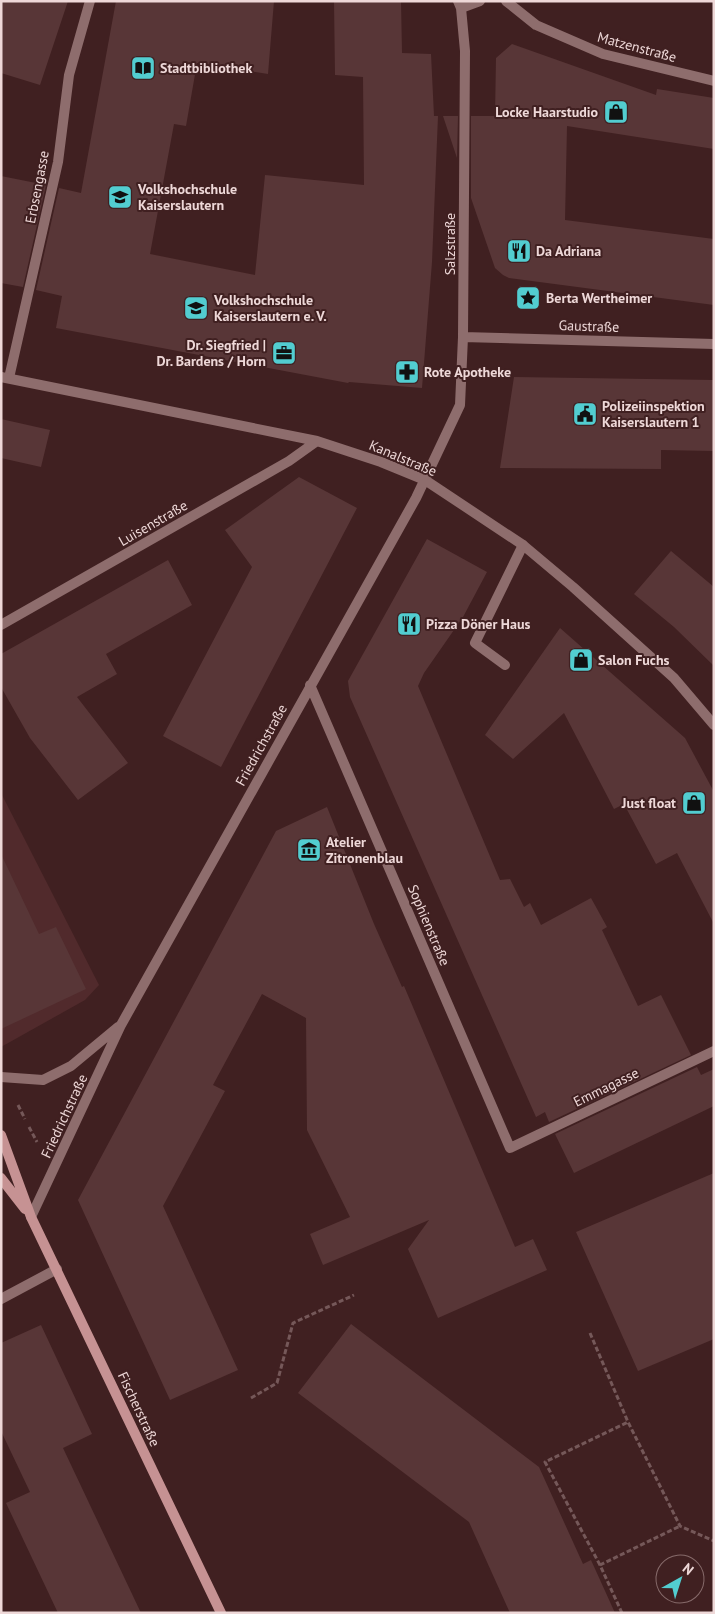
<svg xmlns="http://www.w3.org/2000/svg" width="715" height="1614" viewBox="0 0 715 1614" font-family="'PT Sans',sans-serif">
<rect width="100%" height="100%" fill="#402021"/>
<path fill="#512a2c" d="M1,793L99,985L85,1000L1,1047Z"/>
<path fill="#583637" d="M1,1H68L40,85L1,73Z
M116,1H274L268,74L197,63L186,126L174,124L150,254L255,275L265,175L364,185L363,77L335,75L334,1H401L402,53L431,54L434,116H438L432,262L422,388L349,382L348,383L56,328L62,296L36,290L59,188L81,193Z
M512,44L656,95L657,89L714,98V149L567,126L565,220L714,239V305L509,278L503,275L495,268L471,198V116H495L496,58Z
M443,116H458L457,158Z
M1,176L46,185L23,287L1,283Z
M514,377L714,380V451L661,450V469L500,468Z
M1,419L50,430L41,467L1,458Z
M299,477L357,508L221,767L163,736L252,567L225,530Z
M427,539L487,572L463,617L424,673L418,686L500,880L510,879L524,907L530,903L541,925L591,898L607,927L602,930L638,1006L661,995L691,1055L549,1122L545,1112L536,1117L350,697L348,681Z
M671,551L714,587V666L674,627L634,594Z
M168,560L192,605L106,654L117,674L77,697L128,763L78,800L30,738L1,687V654Z
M560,628L685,738L714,792V924L677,853L656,864L624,804L614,809L564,713L513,759L485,735Z
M327,807L374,924L402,987L404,986L515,1247L533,1239L547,1270L438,1318L408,1249L429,1220L323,1265L310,1234L350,1217L307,1130L306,1018L262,994L213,1085L225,1091L163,1206L238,1370L170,1400L78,1200L276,831Z
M1,854L39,934L56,927L86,989L1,1029Z
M697,1067L701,1075L714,1069V1106L574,1173L555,1134Z
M714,1173V1339L638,1371L576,1232Z
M351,1324L539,1467L583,1564L591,1560L615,1613H510L469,1522L298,1393Z
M41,1325L92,1434L63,1448L141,1613H58L6,1503L30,1492L1,1431V1343Z"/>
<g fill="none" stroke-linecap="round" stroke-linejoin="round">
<path stroke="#755859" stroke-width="3" stroke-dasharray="5 2.5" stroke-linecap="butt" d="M18,1105L25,1119
M29,1127L37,1142
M590,1333L628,1422L680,1526L714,1541
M251,1398L277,1383L293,1323L354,1295
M600,1565L545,1462L628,1422
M622,1613L600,1565L680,1526"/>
<path stroke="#8e6d6d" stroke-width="10" d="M505,665L475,643L523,545"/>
<path stroke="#8e6d6d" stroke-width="10" d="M9,378L58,162L69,75L90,1"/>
<path stroke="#8e6d6d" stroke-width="10" d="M506,1L536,25L603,54L714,81
M461,8L480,1
M463,337L714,344
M1,377L317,441L381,462L425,480L523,545L573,587L674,678L714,725
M1,625L289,461L317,441
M310,685L510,1148L714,1051
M1,1077L43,1080L71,1066L118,1027
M31,1217L121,1025L416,498L460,405L463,337L465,51L461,8L458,1
M1,1299L57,1269"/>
<path stroke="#c69293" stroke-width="10" d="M1,1135L31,1217L221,1613
M1,1178L25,1209"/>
</g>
<defs>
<symbol id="library-square" viewBox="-11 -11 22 22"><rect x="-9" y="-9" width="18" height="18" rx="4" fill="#52cdd0" stroke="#402021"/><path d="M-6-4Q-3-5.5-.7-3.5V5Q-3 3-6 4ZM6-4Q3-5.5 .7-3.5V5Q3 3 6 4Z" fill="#111"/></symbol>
<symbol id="shop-square" viewBox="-11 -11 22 22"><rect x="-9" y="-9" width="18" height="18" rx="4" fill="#52cdd0" stroke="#402021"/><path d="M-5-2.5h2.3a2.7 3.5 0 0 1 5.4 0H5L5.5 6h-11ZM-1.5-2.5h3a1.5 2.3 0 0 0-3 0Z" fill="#111"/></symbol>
<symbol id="university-square" viewBox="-11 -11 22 22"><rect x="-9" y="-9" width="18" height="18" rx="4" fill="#52cdd0" stroke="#402021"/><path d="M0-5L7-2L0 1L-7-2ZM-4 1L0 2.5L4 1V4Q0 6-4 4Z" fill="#111"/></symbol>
<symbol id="restaurant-square" viewBox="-11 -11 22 22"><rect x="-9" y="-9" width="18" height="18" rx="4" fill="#52cdd0" stroke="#402021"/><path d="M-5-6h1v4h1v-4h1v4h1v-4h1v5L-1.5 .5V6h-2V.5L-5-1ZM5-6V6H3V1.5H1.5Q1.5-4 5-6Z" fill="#111"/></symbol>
<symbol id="sight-square" viewBox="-11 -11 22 22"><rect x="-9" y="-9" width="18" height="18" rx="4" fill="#52cdd0" stroke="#402021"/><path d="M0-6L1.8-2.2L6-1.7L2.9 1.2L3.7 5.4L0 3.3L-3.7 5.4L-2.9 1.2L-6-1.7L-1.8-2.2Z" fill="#111"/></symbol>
<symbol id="office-square" viewBox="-11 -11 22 22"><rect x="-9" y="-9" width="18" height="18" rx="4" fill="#52cdd0" stroke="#402021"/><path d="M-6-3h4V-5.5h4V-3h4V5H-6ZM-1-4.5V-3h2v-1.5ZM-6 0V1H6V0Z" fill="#111"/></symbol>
<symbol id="pharmacy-square" viewBox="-11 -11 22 22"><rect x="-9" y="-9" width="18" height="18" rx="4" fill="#52cdd0" stroke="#402021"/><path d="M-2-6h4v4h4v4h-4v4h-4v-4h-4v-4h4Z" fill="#111"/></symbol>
<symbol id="civic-square" viewBox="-11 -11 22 22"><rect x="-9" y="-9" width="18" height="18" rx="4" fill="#52cdd0" stroke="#402021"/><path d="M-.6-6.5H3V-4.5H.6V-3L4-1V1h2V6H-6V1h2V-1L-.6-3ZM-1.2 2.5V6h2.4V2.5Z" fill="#111"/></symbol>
<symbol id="museum-square" viewBox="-11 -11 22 22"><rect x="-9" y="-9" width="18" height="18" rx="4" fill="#52cdd0" stroke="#402021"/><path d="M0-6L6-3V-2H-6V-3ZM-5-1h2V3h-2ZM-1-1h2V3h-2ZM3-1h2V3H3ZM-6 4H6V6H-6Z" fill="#111"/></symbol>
</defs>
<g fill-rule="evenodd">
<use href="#library-square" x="129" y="54" width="28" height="28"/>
<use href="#shop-square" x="602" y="98" width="28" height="28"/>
<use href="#university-square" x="106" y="183" width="28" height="28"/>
<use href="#restaurant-square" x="505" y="237" width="28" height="28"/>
<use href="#sight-square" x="514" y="284" width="28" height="28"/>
<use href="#university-square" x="182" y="294" width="28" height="28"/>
<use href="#office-square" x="270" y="339" width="28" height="28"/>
<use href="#pharmacy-square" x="393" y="358" width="28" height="28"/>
<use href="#civic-square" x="571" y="400" width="28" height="28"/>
<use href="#restaurant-square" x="395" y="610" width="28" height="28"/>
<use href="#shop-square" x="567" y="646" width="28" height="28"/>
<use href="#shop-square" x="680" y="789" width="28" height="28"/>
<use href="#museum-square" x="295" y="836" width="28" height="28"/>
</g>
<g text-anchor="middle" stroke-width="4" stroke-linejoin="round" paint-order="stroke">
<g font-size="14" fill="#eed8d8" stroke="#402021">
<text transform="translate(637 47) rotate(15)" y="5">Matzenstraße</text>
<text transform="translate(37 187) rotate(-79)" y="5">Erbsengasse</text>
<text transform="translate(450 244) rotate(-90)" y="5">Salzstraße</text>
<text transform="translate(589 326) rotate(2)" y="5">Gaustraße</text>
<text transform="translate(403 458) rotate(23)" y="5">Kanalstraße</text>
<text transform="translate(153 523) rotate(-30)" y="5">Luisenstraße</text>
<text transform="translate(261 745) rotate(-61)" y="5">Friedrichstraße</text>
<text transform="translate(429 925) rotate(67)" y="5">Sophienstraße</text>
<text transform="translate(606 1087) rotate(-26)" y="5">Emmagasse</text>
<text transform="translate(64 1116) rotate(-65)" y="5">Friedrichstraße</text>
<text transform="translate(139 1409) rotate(65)" y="5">Fischerstraße</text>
</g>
<g font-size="14" font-weight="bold" fill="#eed8d8" stroke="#402021" text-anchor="start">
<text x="160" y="73">Stadtbibliothek</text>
<text x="598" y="117" text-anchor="end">Locke Haarstudio</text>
<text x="138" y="194">Volkshochschule<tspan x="138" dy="16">Kaiserslautern</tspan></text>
<text x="536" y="256">Da Adriana</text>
<text x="546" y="303">Berta Wertheimer</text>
<text x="214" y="305">Volkshochschule<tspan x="214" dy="16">Kaiserslautern e. V.</tspan></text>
<text x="266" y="350" text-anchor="end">Dr. Siegfried |<tspan x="266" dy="16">Dr. Bardens / Horn</tspan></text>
<text x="424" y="377">Rote Apotheke</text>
<text x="602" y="411">Polizeiinspektion<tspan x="602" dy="16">Kaiserslautern 1</tspan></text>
<text x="426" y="629">Pizza Döner Haus</text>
<text x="598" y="665">Salon Fuchs</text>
<text x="676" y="808" text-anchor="end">Just float</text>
<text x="326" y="847">Atelier<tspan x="326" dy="16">Zitronenblau</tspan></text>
</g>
</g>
<rect width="715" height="1614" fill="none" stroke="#eed8d8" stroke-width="5"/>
<g transform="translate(680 1579) rotate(39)"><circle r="24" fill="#402021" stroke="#866a6a"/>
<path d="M0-4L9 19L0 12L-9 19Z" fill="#52cdd0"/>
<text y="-8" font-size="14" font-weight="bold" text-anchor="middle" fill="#eed8d8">N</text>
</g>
</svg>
